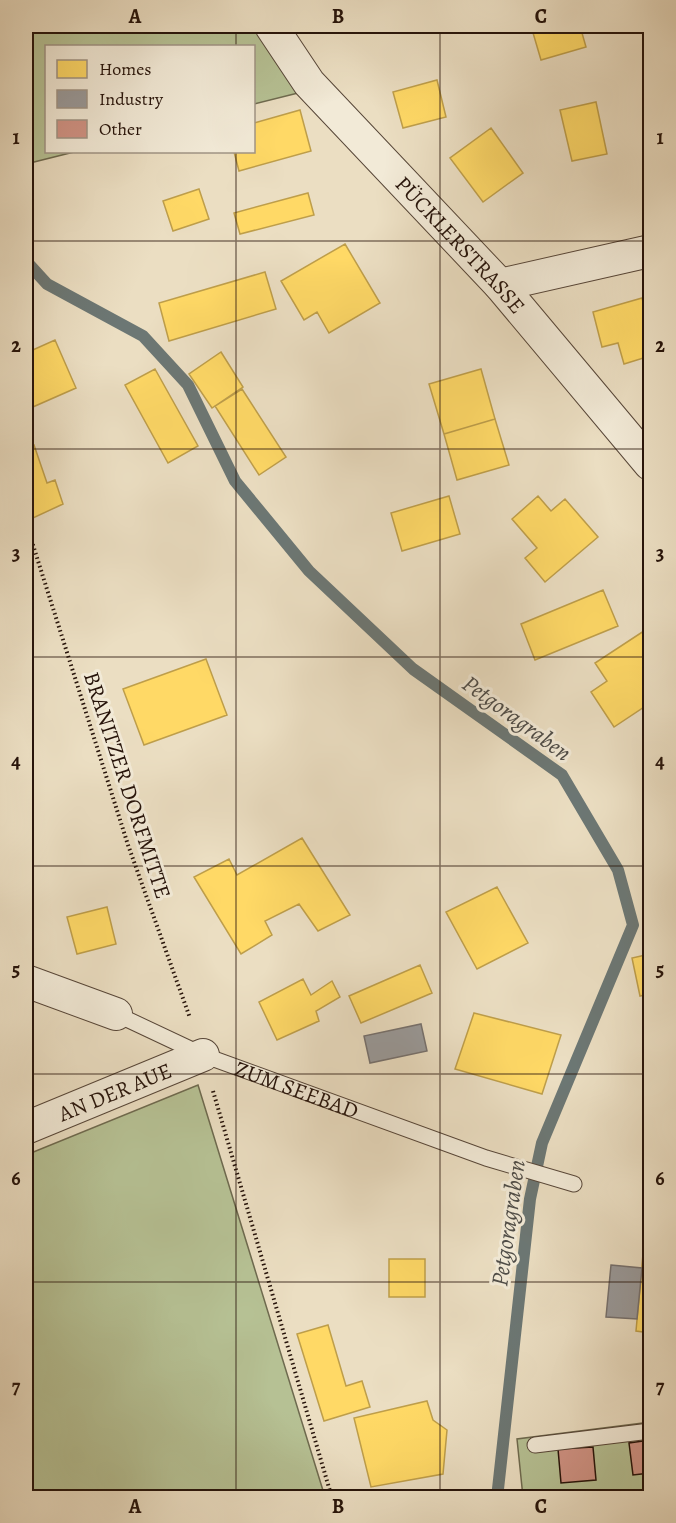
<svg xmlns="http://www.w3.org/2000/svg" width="676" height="1523" viewBox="0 0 676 1523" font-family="Alegreya,serif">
<rect width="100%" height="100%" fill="#ebdec2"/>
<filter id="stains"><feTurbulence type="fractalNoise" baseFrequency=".00333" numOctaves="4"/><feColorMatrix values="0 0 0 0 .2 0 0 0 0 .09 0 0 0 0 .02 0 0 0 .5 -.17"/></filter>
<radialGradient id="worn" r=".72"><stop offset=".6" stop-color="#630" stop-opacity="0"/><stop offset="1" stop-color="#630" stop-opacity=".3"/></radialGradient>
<path fill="#b6c194" stroke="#6e6a4f" stroke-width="1.5" d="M26,26H255L298,93L254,104V46H46V152H74L26,164Z
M198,1085L325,1497H26V1155Z
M650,1422V1497H523L517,1439Z"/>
<path fill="#ffd966" stroke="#be9e4a" stroke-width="1.5" d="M531,26H580L586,47L541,60Z
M437,80L446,117L403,128L393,92Z
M596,102L607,154L572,161L560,110Z
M300,110L311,151L239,171L234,152H254V123Z
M491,128L523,173L483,202L450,158Z
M199,189L209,219L173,231L163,201Z
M308,193L314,215L240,234L234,213Z
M345,244L380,303L329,333L317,312L304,320L281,281Z
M265,272L276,309L169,341L159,303Z
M642,298L650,328V356L624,364L618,343L602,347L593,312Z
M55,340L76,388L26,410V353Z
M221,352L243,387L212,408L189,374Z
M155,369L198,446L168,463L125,385Z
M481,369L495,419L444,434L429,384Z
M242,389L286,457L259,475L215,406Z
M495,419L509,465L457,480L444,434Z
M34,445L47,483L55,480L63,504L33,518L26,493V447Z
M449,496L460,534L402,551L391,513Z
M538,496L551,511L565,499L598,537L545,582L525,558L537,548L512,519Z
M603,590L618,626L535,660L521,624Z
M650,627V703L614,727L591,692L607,681L595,663Z
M206,659L227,715L144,745L123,689Z
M302,838L350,915L318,931L299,904L265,921L272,935L241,954L194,877L229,859L237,875Z
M497,887L528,943L477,969L446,912Z
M107,907L116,944L77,954L67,917Z
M650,954V994L640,996L632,958Z
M420,965L432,993L361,1023L349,996Z
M303,979L311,995L332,981L340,997L316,1011L319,1021L277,1040L259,1002Z
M474,1013L561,1035L542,1094L455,1069Z
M643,1254L650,1255V1333L636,1331Z
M389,1259H425V1297H389Z
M328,1325L346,1386L362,1381L370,1407L324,1421L297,1334Z
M427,1401L433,1420L447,1430L443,1474L371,1487L354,1418Z"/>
<path fill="#999" stroke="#76716e" stroke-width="1.5" d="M421,1024L427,1051L370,1063L364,1036Z
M611,1265L642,1268L637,1319L606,1317Z"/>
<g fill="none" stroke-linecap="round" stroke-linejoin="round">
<path stroke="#6c7774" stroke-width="12" d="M26,261L47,284L143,336L188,385L235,481L309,571L413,669L562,775L618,870L633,925L542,1143L530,1199L497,1498"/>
</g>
<path fill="#d09385" stroke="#26130a" stroke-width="1.5" d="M650,1440V1473L633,1475L629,1443Z
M593,1447L596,1480L561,1483L558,1449Z"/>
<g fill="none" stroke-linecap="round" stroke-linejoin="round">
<defs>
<g id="lane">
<path id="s1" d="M116,1014L203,1055L486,1158L574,1184"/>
<path d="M535,1445L650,1431"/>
</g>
<g id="street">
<path id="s2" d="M271,26L309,83L500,285L650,464"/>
<path d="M500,285L650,251"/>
<path d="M26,981L116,1014"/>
<path id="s3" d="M26,1128L203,1055"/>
</g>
</defs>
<use href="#lane" stroke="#574638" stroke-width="17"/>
<use href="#street" stroke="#574638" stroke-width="34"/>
<path stroke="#26130a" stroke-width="4" stroke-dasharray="1.5 3" stroke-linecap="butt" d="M26,523L128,845L190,1018
M213,1091L332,1498"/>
<use href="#lane" stroke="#f2ead7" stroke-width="15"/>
<use href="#street" stroke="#f2ead7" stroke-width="32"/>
</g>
<path fill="none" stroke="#26130a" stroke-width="1.5" stroke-opacity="0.55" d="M236,26V46M440,26V1498M236,152V1498M26,241H650M26,449H650M26,657H650M26,866H650M26,1074H650M26,1282H650"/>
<g text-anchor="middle" stroke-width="6" stroke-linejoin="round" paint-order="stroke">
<g font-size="22" fill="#26130a" stroke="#f2ead7">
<text dy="8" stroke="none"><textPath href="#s2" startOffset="290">PÜCKLERSTRASSE</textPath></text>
<text transform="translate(128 785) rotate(72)" y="8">BRANITZER DORFMITTE</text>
<text dy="8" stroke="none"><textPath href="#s1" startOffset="196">ZUM SEEBAD</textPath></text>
<text dy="8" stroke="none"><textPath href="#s3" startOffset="96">AN DER AUE</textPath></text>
</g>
<g font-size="24" font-style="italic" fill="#4f4d48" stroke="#f2ead7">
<text transform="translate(517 718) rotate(36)" y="8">Petgoragraben</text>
<text transform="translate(508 1223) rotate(-82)" y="8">Petgoragraben</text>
</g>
</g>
<rect width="676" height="1523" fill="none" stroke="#ebdec2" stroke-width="66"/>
<rect x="45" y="45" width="210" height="108" fill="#f2ead7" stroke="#a09485" stroke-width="1.5"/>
<rect x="57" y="60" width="30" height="18" fill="#ffd966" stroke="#a09485" stroke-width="1.5"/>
<text x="99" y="75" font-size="18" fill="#26130a">Homes</text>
<rect x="57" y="90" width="30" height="18" fill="#999999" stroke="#a09485" stroke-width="1.5"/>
<text x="99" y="105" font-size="18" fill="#26130a">Industry</text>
<rect x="57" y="120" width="30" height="18" fill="#d09385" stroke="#a09485" stroke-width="1.5"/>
<text x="99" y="135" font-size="18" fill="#26130a">Other</text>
<rect x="33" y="33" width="610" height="1457" fill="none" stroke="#26130a" stroke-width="2"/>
<g font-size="20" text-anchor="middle" font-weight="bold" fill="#26130a">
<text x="135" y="23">A</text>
<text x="338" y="23">B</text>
<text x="541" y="23">C</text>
<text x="16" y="144">1</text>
<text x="660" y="144">1</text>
<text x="16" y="352">2</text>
<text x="660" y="352">2</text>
<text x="16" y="560">3</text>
<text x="660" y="560">3</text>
<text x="16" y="768">4</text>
<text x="660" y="768">4</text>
<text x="16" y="976">5</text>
<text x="660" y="976">5</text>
<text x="16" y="1185">6</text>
<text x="660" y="1185">6</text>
<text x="16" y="1393">7</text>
<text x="660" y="1393">7</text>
<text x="135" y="1513">A</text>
<text x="338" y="1513">B</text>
<text x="541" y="1513">C</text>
</g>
<rect width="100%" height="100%" filter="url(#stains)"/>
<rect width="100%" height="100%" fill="url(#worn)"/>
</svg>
